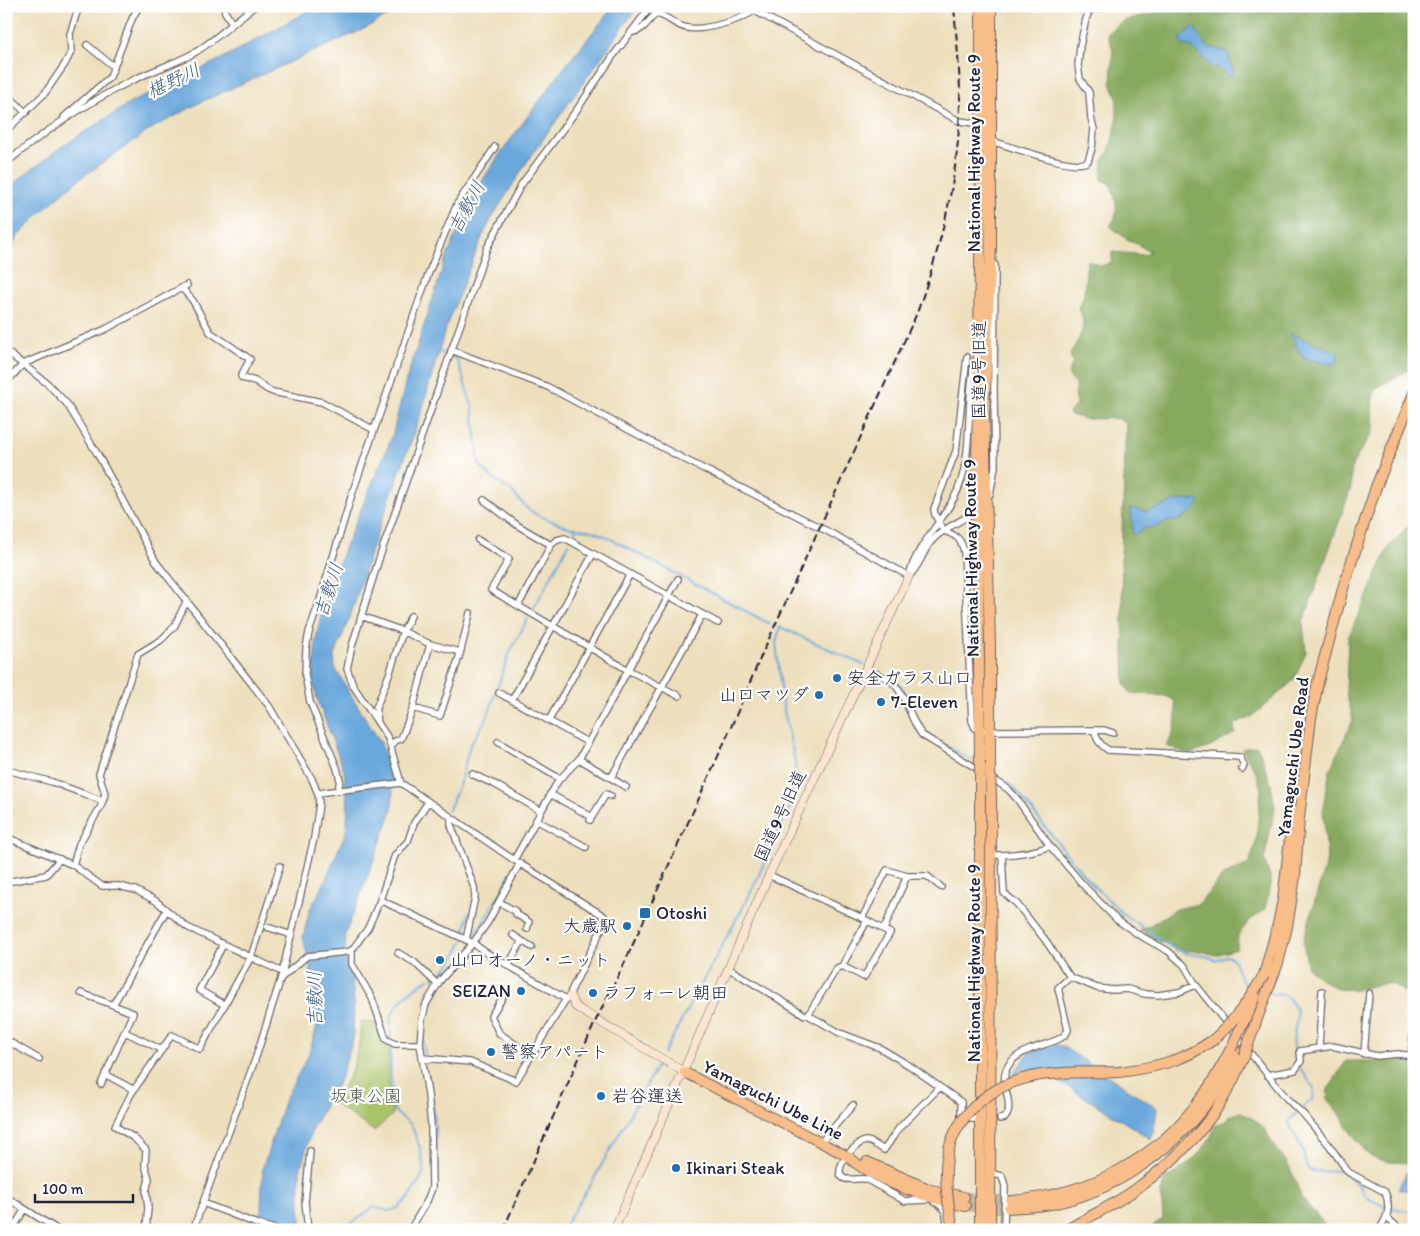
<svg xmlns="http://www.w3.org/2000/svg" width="1420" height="1236" viewBox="0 0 1420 1236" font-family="Itim,'Klee One',sans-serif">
<rect width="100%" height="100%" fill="#fff"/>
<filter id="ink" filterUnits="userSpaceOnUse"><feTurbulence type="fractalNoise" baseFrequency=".02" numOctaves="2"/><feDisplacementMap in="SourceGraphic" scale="10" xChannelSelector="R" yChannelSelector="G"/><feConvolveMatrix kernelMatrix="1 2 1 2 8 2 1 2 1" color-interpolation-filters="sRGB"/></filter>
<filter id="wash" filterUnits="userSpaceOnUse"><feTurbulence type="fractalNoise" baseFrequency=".0096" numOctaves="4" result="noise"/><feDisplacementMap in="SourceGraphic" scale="20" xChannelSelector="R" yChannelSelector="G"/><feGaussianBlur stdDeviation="1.12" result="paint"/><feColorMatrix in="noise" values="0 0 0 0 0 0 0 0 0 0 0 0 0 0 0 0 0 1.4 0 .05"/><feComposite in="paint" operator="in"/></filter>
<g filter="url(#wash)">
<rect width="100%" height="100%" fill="#eddfbc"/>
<path fill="#a9c369" stroke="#667252" d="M361,1021L378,1024L386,1046H389V1082L393,1114L374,1131L335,1104L353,1068L359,1044Z"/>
<path fill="#86a95d" stroke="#54664c" d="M1155,6H1414V367L1375,389L1372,402L1373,431L1352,465L1351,488L1303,623L1306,652L1294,680L1249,719L1242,720L1234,725L1235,733L1212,746L1190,754L1166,746C1176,732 1178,717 1174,700L1166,696L1130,693L1125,684L1121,560L1126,424L1118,418L1084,419L1068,414L1076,405L1075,384L1068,375L1073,362L1070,355C1078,339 1090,325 1078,308L1084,296L1087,260L1101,266L1112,262V252L1145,255L1150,251L1125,238L1110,226C1121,213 1115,197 1110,183L1102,180L1103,160L1109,152L1117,122V98L1111,83L1113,49L1107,34C1120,19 1136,17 1155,14Z
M1414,520V999C1407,995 1398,986 1391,984C1384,983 1374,985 1367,987C1340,994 1328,986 1308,968L1303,942L1327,859L1323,808L1330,770L1353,720L1346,692L1348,638L1389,547Z
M1257,746L1261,754L1271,784L1275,808L1264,860L1270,877V890L1264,911L1250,920L1238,935L1237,949L1215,955L1202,951H1186L1155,940L1140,929L1149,926L1176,909L1199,904L1224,875L1249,864L1256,842L1261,789L1257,774L1242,749Z
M1393,1059L1414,1062V1163L1389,1162L1371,1157L1357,1141L1346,1126L1342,1117L1327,1099L1328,1089L1346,1061H1372Z
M1241,1112L1255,1120L1265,1129L1272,1143L1286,1161L1294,1177L1302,1199L1330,1230H1139L1151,1228L1163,1219L1161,1193L1164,1180C1189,1165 1205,1152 1216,1125L1224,1122L1230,1116Z"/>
<path fill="#6aa8dc" stroke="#46658c" d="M317,6H405L362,30L201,102L151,129L78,180L41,212L16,238L6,270V189L61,147L132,102L221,59Z
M614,6H638L527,162L496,211L482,237L445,330L420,417L371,550L352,611L334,658L335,668L354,700L381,743L392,779L393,794L392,809L380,844L345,935L346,961L352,978L354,1001L353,1039L341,1077L312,1129L300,1170V1208L302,1230H262L261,1204L263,1167L285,1099L308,1056L317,1027L310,968L303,937L310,909L322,888L346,832L348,807L344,771L317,698L313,682L316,639L321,616L344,549L392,437L405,384L444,264L464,216L480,184L500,154L556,78Z
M1194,26C1197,33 1202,42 1208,46C1215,50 1222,49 1228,53L1233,72L1232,76H1228L1219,67L1213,68L1195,50L1189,46L1183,45L1179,40Z
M1290,334L1335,351L1339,355L1337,362L1330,364L1303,358Z
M1198,500L1200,503L1189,514L1180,520L1169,521L1155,527L1144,528L1135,534H1132L1133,529L1130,508L1147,512L1177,501Z
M1057,1045L1062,1046L1157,1108L1154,1130L1151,1139L1070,1088L1041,1073L1021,1077L1014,1074L1029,1052Z
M1411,1164L1414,1165V1192L1398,1189Z"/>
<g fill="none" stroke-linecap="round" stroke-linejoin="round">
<path stroke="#6aa8dc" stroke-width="2" d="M437,351L457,359L473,409L479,464L492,478L511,491L528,509L539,516L568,527L593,531L607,537L770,624
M571,538L577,528
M532,612L569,543
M868,667L880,672
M891,677L902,687L906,696
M938,741L977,763
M994,774L1014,788L1087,879L1122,913L1174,949L1188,954L1206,956L1215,960L1226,956L1233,958C1237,969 1240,982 1250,989
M448,812L460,783L470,745L487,718L509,654L528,618
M464,935L469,912
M473,938L498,897L511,872
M433,978C449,970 456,956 463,941
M443,982L471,950
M1271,994L1285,995C1302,1012 1297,1014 1294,1035C1292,1044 1295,1054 1297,1063
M427,1012L440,986
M391,1038C391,1032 390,1025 391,1018C393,1005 417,985 429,979
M423,1039L425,1054
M664,1053L749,896L795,796V762L783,706L776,643L780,627L864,665
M1299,1067L1314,1088L1313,1099L1301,1109
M1297,1112L1289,1121C1291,1131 1298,1139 1302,1149C1305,1154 1304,1162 1307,1168C1312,1175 1334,1170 1341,1170L1357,1184L1367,1198L1386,1207L1414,1212
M343,1230L373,1207L389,1211L398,1208L409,1198L422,1176L424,1169L420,1148L411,1124L397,1114L394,1108L391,1076V1046
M414,1230L436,1192L435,1120L428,1075
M562,1230L592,1182L659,1063"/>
</g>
</g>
<g filter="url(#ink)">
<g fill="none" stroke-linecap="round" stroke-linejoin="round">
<path stroke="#c4b9a2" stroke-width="10" stroke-dasharray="10 5" stroke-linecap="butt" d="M964,1197L1011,1201
M965,1206L997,1209L1009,1208"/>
<defs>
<path id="street" d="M224,6L225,12L232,23
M1088,7C1093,11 1100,8 1107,6
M755,11L959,121L981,124
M633,32C644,31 648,20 656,14C667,15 676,27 688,28C703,31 750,19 758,6
M87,45L114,67
M6,93L26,113
M64,117L110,77L132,19L139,6
M6,131L45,93L65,64L71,52L70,34L79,6
M991,141C1007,145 1077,172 1088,161L1092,148L1094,129L1091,118L1089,92L1080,79L1078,66L1080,46L1086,19L1090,9
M6,163C46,130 85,104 131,81C151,71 174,64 194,53C216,40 234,21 255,6
M182,288L193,301L210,332L250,359L241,376L242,378L255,381L268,390L273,392L322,402L374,430
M451,350L548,387L684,459L827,531L909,576
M6,351L48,384L67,404L98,455L156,562L269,706L312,779L318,794L319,804L314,838L281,978L256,1057L193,1230
M967,357L956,451L934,509L935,515L944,531C956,535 962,539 964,553L972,721L975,728L980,731L1104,730L1113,733
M6,383L23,364L106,329L187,285
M990,494L995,467L994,391L995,265
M484,500L517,525L551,545L557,540L565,538L718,623
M478,540L509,559L491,590L628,670L679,696
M909,576C917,542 947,519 959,487C974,447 965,402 975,361
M909,576C919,567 922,554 930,543C940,530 959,522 972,514
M518,606L551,545
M361,616L400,630L430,644L413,708L401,739L395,741L391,747
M430,644L460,652
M867,670C876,674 889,677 895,685C908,699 910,720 922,735L981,771
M499,693L587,742
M512,700L593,554
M413,708L440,716L460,654L470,613
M549,720L630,574
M378,723L376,708L390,672L403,631L411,616
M1095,730C1095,738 1101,746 1108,750L1240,757L1244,765L1242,769
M498,742L560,779
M579,759L626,787
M6,768L11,771L52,782L103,801
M472,774L496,785L541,811
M989,776L1009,790L1017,799L1050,846L1084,886L1117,920L1139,935L1168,951L1184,965L1196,985L1215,1009L1288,1100L1304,1115L1329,1145L1348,1172L1385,1192C1391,1207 1388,1217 1379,1230
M611,778L702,615
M401,783L388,738L354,687L347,669L352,646L379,559L487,248L521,185L576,111L613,56L651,6
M338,790L340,780L337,768L310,702L305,675L306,649L309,632L320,600L352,494L429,272L457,204L495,147
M318,794L325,792L401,783L514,860L604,916L606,920L571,991L570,996L566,999L516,1081L470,1062L422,1058
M550,794L592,817L590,820
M451,817V825L474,887L475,897L466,940
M592,817L606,794L611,796
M536,820L586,847
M6,837L73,865L102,886H119L135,890L156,901L187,927L282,972
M991,855C1010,855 1032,853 1050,846
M1002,855L1004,893L1017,904L1046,941L1070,977L1097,988L1113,990L1127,989L1145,994L1158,995L1179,992L1196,985
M514,860L558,781L579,759L678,579
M73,865L79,844L101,806L105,794L99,774L138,654L161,640L174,627L187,600
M769,875L862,918L887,870L907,876H927L941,887
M6,882L46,875L60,859
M380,900L473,943L485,952L566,999
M499,902L515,911L516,914L529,922L527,929
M862,918C872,923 881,928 890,933L864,977L842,966L867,921
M267,927L292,935
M884,929L907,876
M513,935L522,941
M223,945L199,990L225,1005
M352,950V964L372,998L386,1039L395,1044H420
M398,953L414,962L438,985
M508,965L522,941L532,947
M728,968L805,1015H808L840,1033L880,1048L910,1066L961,1102V1116L965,1119H974
M281,978L307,956L347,952L352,950L368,928L380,900L395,855L408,841L414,823L428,802
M81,993L113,1005
M503,997L491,1016L499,1033L532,1056
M808,1015L837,968L842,966
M125,1032L162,1050
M6,1040L39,1059
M1319,1047L1322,991
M1364,1054L1369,993
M1411,1055L1414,1024
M105,1074L134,1090
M1267,1075L1295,1070L1301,1061L1300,1051L1332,1046L1377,1056L1398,1054L1414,1056
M101,1084L133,1013L113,1005L166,911
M1000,1119L1005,1118C1017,1104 995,1082 1010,1063C1026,1043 1062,1046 1068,1030L1058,988L1070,977
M821,1142L853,1105
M989,1173L1002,1176L1005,1186L1004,1230
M6,1197L58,1230
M926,1200L905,1201L866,1179C859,1178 848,1181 843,1178C831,1169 857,1140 867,1141C873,1142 879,1147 884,1150L899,1128L940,1087
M935,1202C947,1207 947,1219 947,1230
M203,1203L257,1224L278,1230
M1387,1218L1401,1230
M12,1230L25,1209
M146,1230L148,1208L146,1191L149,1179L145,1165L146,1150L134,1138L115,1126L131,1094L172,1035L200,1049L251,957L280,866
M308,1230L305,1202L310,1151
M410,1230L427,1201L432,1188L431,1125L428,1095L420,1044L422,1020L426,1004L439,982L473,943L488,922L520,863"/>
<path id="secondary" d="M570,996L575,1006L582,1011L684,1072
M614,1230L769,875L909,576"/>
<path id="primary" d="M684,1072L847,1156"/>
<path id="highway" d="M980,761L977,464L981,204V6
M990,767V643L984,414L991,246V6
M1264,975L1278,924L1283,900L1293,812
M1258,1016L1278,963L1287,927L1295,876L1299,818L1311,718L1318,682L1344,585L1376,487L1414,393
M1119,1072C1155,1067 1182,1062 1213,1040
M847,1156C878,1183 925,1197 965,1206
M867,1162L931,1190L964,1197
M1011,1201C1089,1195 1158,1160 1203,1096C1214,1081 1222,1065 1231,1049
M1009,1208C1023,1207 1038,1207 1051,1204C1115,1191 1169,1153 1208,1102C1220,1087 1229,1070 1239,1053
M980,1230V794
M990,1230L991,798
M1067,1230C1090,1216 1114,1205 1136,1189C1174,1162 1210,1126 1231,1084C1236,1075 1239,1066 1244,1056"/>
</defs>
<use href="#street" stroke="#696468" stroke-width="8"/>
<use href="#secondary" stroke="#696468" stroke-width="9"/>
<use href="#primary" stroke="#696468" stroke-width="11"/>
<use href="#highway" stroke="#696468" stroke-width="12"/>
<use href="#street" stroke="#fff" stroke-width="5.5"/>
<use href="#secondary" stroke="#fce5d0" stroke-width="8"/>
<use href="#primary" stroke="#f8bd89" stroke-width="9"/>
<use href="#highway" stroke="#f8bd89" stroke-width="10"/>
<path stroke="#22223b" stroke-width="2" stroke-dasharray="8 4" stroke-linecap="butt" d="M503,1230L596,1020L624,964L729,732L762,654L917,313C943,241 961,167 960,90C959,62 956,34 954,6"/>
<defs>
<path id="highway-bridge" d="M980,761V794
M990,767L991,798
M1213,1040C1234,1022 1249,1000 1264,975
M1231,1049L1255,997
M1244,1056L1258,1016
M953,1230C949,1209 945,1187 946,1166C950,1117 990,1084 1036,1076C1062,1071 1092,1073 1119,1072"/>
</defs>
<use href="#highway-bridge" stroke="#696468" stroke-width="12" stroke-linecap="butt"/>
<use href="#highway-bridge" stroke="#f8bd89" stroke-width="10"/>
</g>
</g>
<g fill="#1f6fb2" stroke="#fff" stroke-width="2">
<circle cx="837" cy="678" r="5"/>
<circle cx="819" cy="695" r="5"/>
<circle cx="881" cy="702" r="5"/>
<rect x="639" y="907" width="12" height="12" rx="2.5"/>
<circle cx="627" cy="926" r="5"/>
<circle cx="440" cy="960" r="5"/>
<circle cx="521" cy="991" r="5"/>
<circle cx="593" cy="993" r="5"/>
<circle cx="491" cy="1052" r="5"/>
<circle cx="601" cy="1096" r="5"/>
<circle cx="676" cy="1168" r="5"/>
</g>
<g text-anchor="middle" stroke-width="4.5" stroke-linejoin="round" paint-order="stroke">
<g font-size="18" fill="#22223b" stroke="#fff">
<text transform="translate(974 153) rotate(-90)" y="6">National Highway Route 9</text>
<text transform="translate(979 370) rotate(-90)" y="6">国道9号旧道</text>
<text transform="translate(971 558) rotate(-91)" y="6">National Highway Route 9</text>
<text transform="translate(1293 757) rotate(-83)" y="6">Yamaguchi Ube Road</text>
<text transform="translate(780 816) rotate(-65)" y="6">国道9号旧道</text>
<text transform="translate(974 963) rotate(-90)" y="6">National Highway Route 9</text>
<text transform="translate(773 1100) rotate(27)" y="6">Yamaguchi Ube Line</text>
</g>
<g font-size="18" fill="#22223b" stroke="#fff" text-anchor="start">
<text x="847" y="684">安全ガラス山口</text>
<text x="809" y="701" text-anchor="end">山口マツダ</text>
<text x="891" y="708">7-Eleven</text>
<text x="656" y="919">Otoshi</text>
<text x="617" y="932" text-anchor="end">大歳駅</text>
<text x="450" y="966">山口オーノ・ニット</text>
<text x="511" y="997" text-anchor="end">SEIZAN</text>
<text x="603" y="999">ラフォーレ朝田</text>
<text x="501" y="1058">警察アパート</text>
<text x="611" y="1102">岩谷運送</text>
<text x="686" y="1174">Ikinari Steak</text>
</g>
<g font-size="18" fill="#515a4b" stroke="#fff">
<text x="366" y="1102">坂東公園</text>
</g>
<g font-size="19" font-style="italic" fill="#425e83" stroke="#fff">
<text transform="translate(173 80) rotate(-25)" y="7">椹野川</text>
<text transform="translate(466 207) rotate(-62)" y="7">吉敷川</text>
<text transform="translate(328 590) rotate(-72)" y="7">吉敷川</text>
<text transform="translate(314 999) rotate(-91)" y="7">吉敷川</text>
</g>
</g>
<rect width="1420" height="1236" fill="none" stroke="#fff" stroke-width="25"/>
<path d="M35 1194v8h98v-8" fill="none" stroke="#22223b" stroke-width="2.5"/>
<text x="42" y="1194" font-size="15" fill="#22223b" stroke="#ffffff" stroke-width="4" paint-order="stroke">100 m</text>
</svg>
